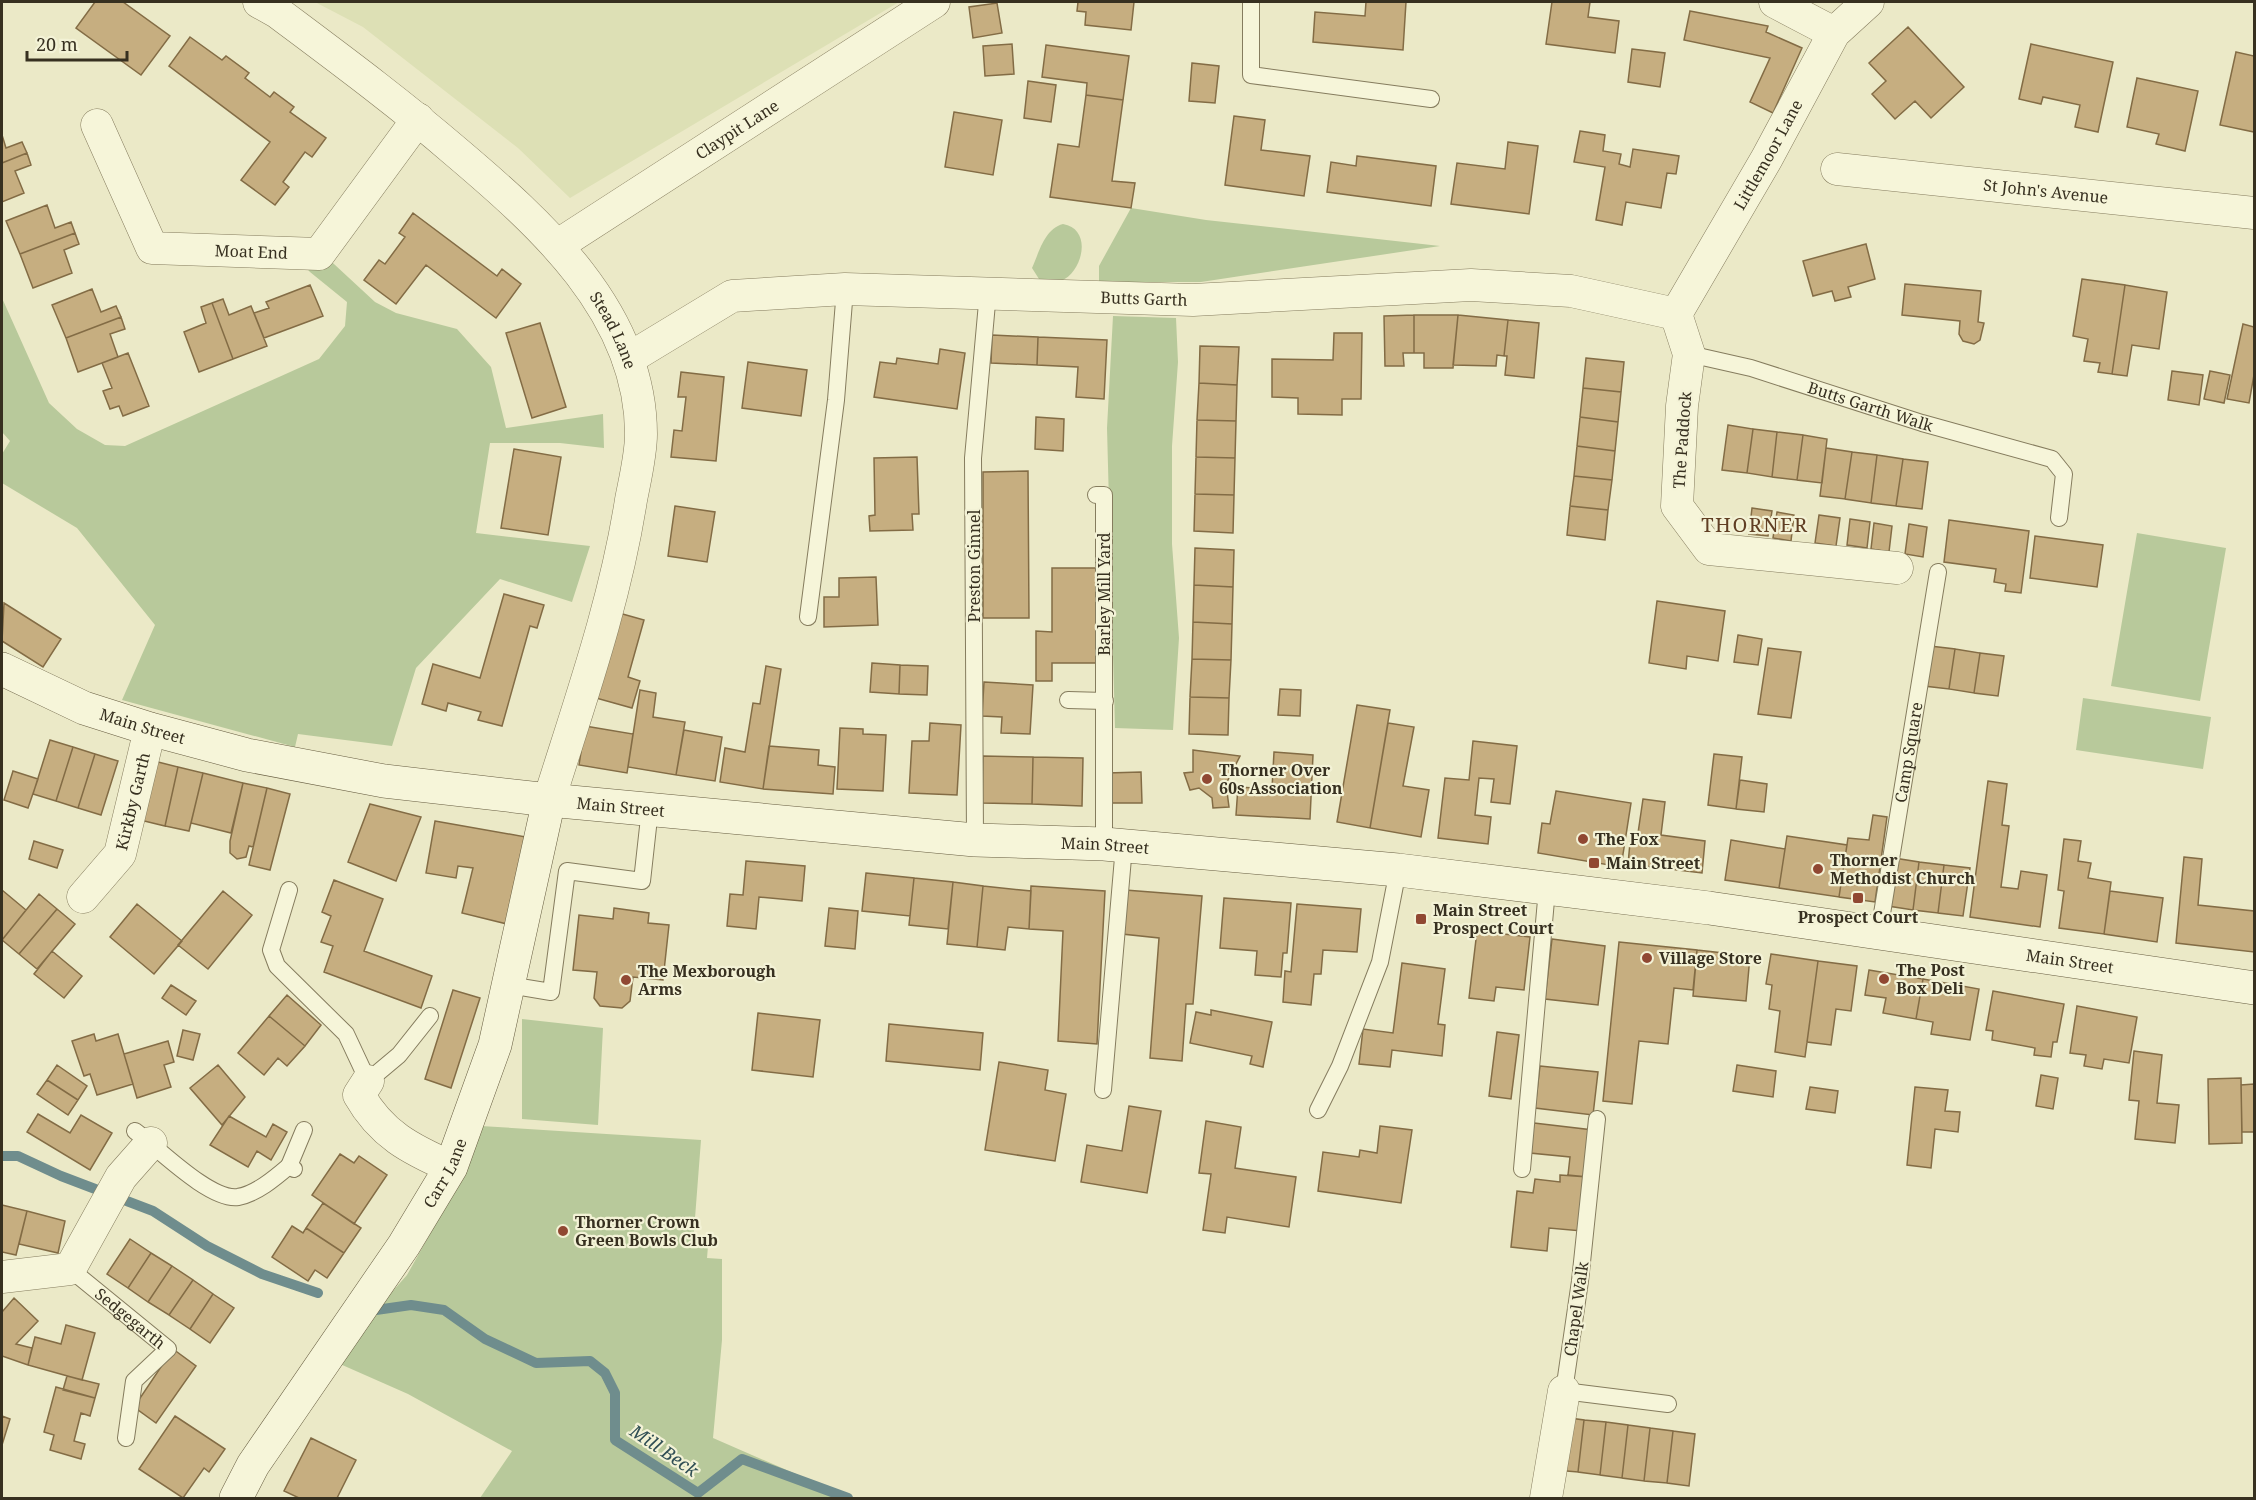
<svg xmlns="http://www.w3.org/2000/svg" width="2256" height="1500" viewBox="0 0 2256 1500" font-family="'Noto Serif',serif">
<rect width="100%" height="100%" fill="#ebe9c7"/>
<path fill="#dde0b5" d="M315,2H899L570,198L518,148L363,27Z"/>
<path fill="#b8c99b" d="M1131,208L1206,220L1440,246L1201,282H1099V266Z
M1063,224C1093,229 1083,272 1061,281L1039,279L1032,268C1039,253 1044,229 1063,224Z
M321,252L375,302L396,313L457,329L491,367L506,428L603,414L604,448L560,443H490L476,533L590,546L572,602L500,579L416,668L392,746L298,734L295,747L122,700L155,625L77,528L2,483V454L10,441L2,432V298L49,403L77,429L105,445L125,446L319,359L345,326L347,302L310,272L292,253Z
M1113,316L1176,318L1178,362L1172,446V544L1179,638L1173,730L1115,728L1107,428Z
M2137,533L2226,548L2200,701L2111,686Z
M2083,698L2211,717L2203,769L2076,750Z
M522,1019L603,1028L598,1125L522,1119Z
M481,1126L701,1140L693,1244L708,1246L707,1258L722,1259V1340L713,1438L851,1498H480L512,1451L408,1394L340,1364L376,1310L407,1275L439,1218Z"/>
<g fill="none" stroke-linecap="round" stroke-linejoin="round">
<path stroke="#6f8d8d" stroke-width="10" d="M2,1156H18L61,1176L153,1211L207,1246L262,1274L318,1293
M376,1310L411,1305L444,1310L485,1339L536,1363L590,1361L605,1373L615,1393V1440L698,1493L742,1459L848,1498"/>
</g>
<path fill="#c6ae80" stroke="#836c45" stroke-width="1.5" d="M95,2H123L170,36L141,75L76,28Z
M1078,2H1134L1131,30L1085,25L1086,12L1077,11Z
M1366,2H1406L1403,50L1313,42L1315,12L1365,16Z
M1552,2H1590L1588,17L1619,21L1615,53L1546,44Z
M997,3L1002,33L973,38L969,7Z
M1690,11L1768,26L1766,32L1802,48L1773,113L1750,102L1770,58L1684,40Z
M1908,27L1964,87L1931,118L1915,101L1895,119L1872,94L1886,81L1869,63Z
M190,37L222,60L226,56L249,73L245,78L270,97L274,92L294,107L290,112L326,138L312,157L305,152L283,182L289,187L275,205L241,180L270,142L169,66Z
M1012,44L1014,74L985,76L983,46Z
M2031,44L2113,62L2098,132L2075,127L2080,105L2043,97L2041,104L2019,99Z
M1046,45L1129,56L1123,100L1086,95L1087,83L1042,77Z
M1632,49L1665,53L1660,87L1628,82Z
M2236,52L2254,56V132L2220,125Z
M1192,63L1219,66L1215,103L1189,101Z
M2137,78L2198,91L2185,151L2156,144L2159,134L2127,127Z
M1028,81L1056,85L1051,122L1024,118Z
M1086,95L1123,100L1112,181L1135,183L1131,208L1050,197L1058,144L1079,147Z
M954,112L1002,120L993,175L945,167Z
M1234,116L1265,120L1261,150L1310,156L1304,196L1225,185Z
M1580,131L1605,135L1603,151L1621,154L1619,164L1630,167L1633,149L1679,156L1676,174L1667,173L1661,208L1626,202L1622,225L1596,220L1605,167L1574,162Z
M2,135L6,148L22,142L27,153L2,163Z
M1508,142L1538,146L1529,214L1451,204L1457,163L1505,169Z
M27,153L31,165L15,171L24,193L2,202V163Z
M1357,156L1436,166L1431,206L1327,192L1331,162L1356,166Z
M47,205L55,228L71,222L75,233L20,254L6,221Z
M413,213L497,276L502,269L521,284L496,318L426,265L396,304L364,280L379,260L385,264L405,237L399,233Z
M75,233L79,244L64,250L72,273L33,288L20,254Z
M1866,244L1875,279L1848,287L1851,297L1835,301L1832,291L1813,296L1803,261Z
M2082,279L2125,285L2112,374L2098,372L2100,363L2084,361L2088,339L2073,336Z
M1905,284L1981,291L1978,322L1984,323L1980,340L1974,344L1963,341L1959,334L1960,321L1902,315Z
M310,285L323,316L264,338L254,313L269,308L266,302Z
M2125,285L2167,292L2159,349L2132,345L2127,376L2112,374Z
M92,289L101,312L116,306L121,317L66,338L52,305Z
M223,299L229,315L251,306L267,346L233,359L212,303Z
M212,303L233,359L199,372L184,332L206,323L201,307Z
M1414,315H1458L1453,368H1424V353H1414Z
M1414,315V353H1403L1404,366H1385L1384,316Z
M1458,315L1508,320L1504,356L1497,355L1496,366L1453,365Z
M121,317L125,329L110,334L118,357L78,372L66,338Z
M1508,320L1539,323L1534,378L1505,375L1507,356H1504Z
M540,323L566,407L532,418L506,333Z
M2243,324L2254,327V375L2249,403L2227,399Z
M1334,333H1362L1361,399H1342V415L1298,414V398L1272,397V359L1333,360Z
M992,335L1038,337L1037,365L991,363Z
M1038,337L1107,340L1104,399L1076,397L1078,367L1037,365Z
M1200,346L1239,347L1237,385L1199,383Z
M940,349L965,353L957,409L874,397L880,362L896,364L897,358L938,364Z
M128,353L149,406L123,416L119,406L110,409L103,391L112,388L102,363Z
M1586,358L1624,362L1621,392L1583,388Z
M748,362L807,370L801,416L742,408Z
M2172,371L2203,375L2199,405L2168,400Z
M2210,371L2230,375L2224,403L2204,399Z
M681,372L724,377L716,461L671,457L674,430L682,431L686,397H678Z
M1199,383L1237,385L1236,421L1197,420Z
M1583,388L1621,392L1618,422L1580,417Z
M1036,417L1064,419L1063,451L1035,449Z
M1580,417L1618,422L1615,451L1577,446Z
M1197,420L1236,421L1235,458L1196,457Z
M1728,425L1753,429L1747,473L1722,470Z
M1753,429L1777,432L1772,477L1747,473Z
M1777,432L1803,435L1797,480L1772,477Z
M1803,435L1827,439L1822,483L1797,480Z
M1577,446L1615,451L1612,480L1574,476Z
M1826,448L1852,452L1845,499L1820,496Z
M514,449L561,457L548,535L501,528Z
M1852,452L1877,455L1871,503L1845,499Z
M1877,455L1903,459L1896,506L1871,503Z
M917,457L919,514H912L913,530L870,531L869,516L875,515L874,458Z
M1196,457L1235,458L1234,495L1195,494Z
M1903,459L1928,462L1922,509L1896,506Z
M1028,471L1029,618H983V472Z
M1574,476L1612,480L1608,510L1570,506Z
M1195,494L1234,495L1233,533L1194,531Z
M675,506L715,512L707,562L668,556Z
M1570,506L1608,510L1605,540L1567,535Z
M1752,508L1772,511L1768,536L1749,534Z
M1777,512L1794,515L1791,541L1773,538Z
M1819,515L1840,518L1836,546L1815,543Z
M1850,519L1870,522L1867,548L1847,545Z
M1949,520L2029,531L2021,593L2005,591L2006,584L1994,582L1996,569L1944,562Z
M1874,523L1892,526L1889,552L1871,549Z
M1909,524L1927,527L1923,557L1905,554Z
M2035,536L2103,545L2097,587L2030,578Z
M1195,548L1234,550L1233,587L1194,585Z
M1052,568H1102V663H1052V681H1036V631L1052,632Z
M876,577L878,625L824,627V597H839V578Z
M1194,585L1233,587L1232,624L1193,622Z
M504,594L544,605L537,628L530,626L502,726L478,720L481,712L448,703L446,711L422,704L433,664L480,678Z
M1657,601L1725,611L1718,661L1687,656L1686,669L1649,663Z
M4,603L61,639L43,667L2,641Z
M619,613L644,620L628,677L640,681L632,708L596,698Z
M1193,622L1232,624L1231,660L1192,659Z
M1738,635L1762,639L1758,665L1734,662Z
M1930,646L1955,649L1949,689L1924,686Z
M1768,648L1801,652L1791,718L1758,714Z
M1955,649L1980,653L1974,693L1949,689Z
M1980,653L2004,656L1998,696L1974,693Z
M1192,659L1231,660L1229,698L1190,697Z
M872,663L900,665L899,694L870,692Z
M900,665L928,666L927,695L899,694Z
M766,666L781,669L763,789L720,782L725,748L745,752L753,703L760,704Z
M984,682L1033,685L1030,734L1001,733L1002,717L982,716Z
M1280,689L1301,690L1300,716L1278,715Z
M640,690L656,693L653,717L685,722L676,775L628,767Z
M1190,697L1229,698L1228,735L1189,734Z
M1357,705L1390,710L1370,828L1337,822Z
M930,723L961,725L957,795L909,793L912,741H929Z
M1388,723L1414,727L1403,786L1429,790L1421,837L1370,828Z
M585,726L633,734L627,773L579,765Z
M840,728L863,729V734L886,735L883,791L837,789Z
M684,730L722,737L715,781L676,775Z
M50,740L73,747L56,801L33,794Z
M1473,741L1517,746L1510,804L1491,802L1494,779L1479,778L1475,815L1491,817L1488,844L1438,838L1445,778L1469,780Z
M769,746L819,750L818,765L835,767L833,794L763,789Z
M73,747L95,754L78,808L56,801Z
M1193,750L1240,756L1226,784L1229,807L1213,808L1212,798L1199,788L1190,790L1184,773L1193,772Z
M1274,752L1313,755L1310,819L1236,815L1238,787L1272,789Z
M95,754L118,761L101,815L78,808Z
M1714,754L1742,757L1736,809L1708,805Z
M983,756L1033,757L1032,804L982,803Z
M1033,757L1083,758L1082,806L1032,804Z
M154,761L178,767L165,826L140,820Z
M178,767L203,773L189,831L165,826Z
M13,771L38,779L28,808L4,800Z
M1141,772L1142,803H1108L1107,773Z
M203,773L243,783L231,833L191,823Z
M1740,780L1767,784L1764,812L1736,809Z
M1988,781L2007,784L2002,825L2009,826L2001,887L2018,889L2021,871L2047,875L2040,927L1970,917Z
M243,783L267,788L253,847L249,846L246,857L237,859L230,853V841Z
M267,788L290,794L270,870L249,865Z
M1556,791L1631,803L1621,867L1538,853L1542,823L1550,824Z
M1643,799L1665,802L1661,835L1705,841L1702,873L1628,864L1631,832L1638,833Z
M370,804L421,817L396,881L348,862Z
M1873,815L1887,817L1875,902L1839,897L1848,838L1869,840Z
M435,821L526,837L507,924L462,913L473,868L458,866L456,878L426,873Z
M1787,836L1847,845L1839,897L1779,888Z
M2064,839L2081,841L2078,861L2091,863L2088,878L2111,882L2104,934L2059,928L2064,891L2058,890Z
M1731,840L1785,849L1779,888L1725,880Z
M34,841L63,850L57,868L29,859Z
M2184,857L2202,859L2198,905L2254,911V952L2176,943Z
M1894,858L1919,862L1913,910L1888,906Z
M746,861L805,866L802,901L759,897L756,929L727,926L730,894L743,895Z
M1919,862L1944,865L1938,913L1913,910Z
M1944,865L1970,868L1963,916L1938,913Z
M866,873L914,878L910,916L862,911Z
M914,878L953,882L948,929L909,925Z
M334,880L383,899L364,951L432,976L421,1008L324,972L333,946L321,942L331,916L322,912Z
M953,882L983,886L977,947L947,944Z
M983,886L1031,891L1029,929L1008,927L1005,950L977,947Z
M1031,886L1105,891L1097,1044L1058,1041L1063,931L1029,929Z
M2,890L26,910L2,940Z
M1125,890L1202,896L1193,1004H1186L1182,1061L1150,1058L1159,938L1122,934Z
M223,891L252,915L208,969L178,945Z
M2110,891L2163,898L2157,942L2104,934Z
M39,894L57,909L19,954L2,940Z
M1224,898L1291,903L1287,953H1283L1281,977L1255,975L1257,951L1220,948Z
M137,904L182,941L154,974L110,937Z
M1297,904L1361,909L1357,952L1323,950L1321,974H1314L1311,1005L1283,1002L1285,971L1291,972Z
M614,908L649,913L648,923L669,925L663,980L633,977L630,1001L622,1008L600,1006L594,998L597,972L573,970L579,915L613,919Z
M829,908L858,911L855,949L825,946Z
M57,909L75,924L37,969L19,954Z
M1477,931L1530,937L1524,990L1496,987L1494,1001L1469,998Z
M1552,939L1605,946L1598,1005L1545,999Z
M1619,942L1697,950L1693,990L1674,988L1668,1044L1639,1041L1632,1104L1603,1101Z
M1697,950L1750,956L1746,1001L1693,996Z
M52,951L82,976L64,998L34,974Z
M1771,954L1818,961L1805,1057L1775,1052L1780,1011L1769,1009L1772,985L1766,984Z
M1818,961L1857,966L1851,1011L1836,1009L1831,1045L1807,1042Z
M1402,963L1445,969L1438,1024L1445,1025L1442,1056L1392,1050L1390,1067L1359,1064L1363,1029L1393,1033Z
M1869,970L1923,979L1916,1019L1883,1013L1886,998L1865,995Z
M1923,979L1979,989L1970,1040L1931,1034L1933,1022L1916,1019Z
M171,985L196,1001L186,1015L162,998Z
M453,990L480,998L451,1088L425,1079Z
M1993,991L2064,1004L2057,1042H2053L2051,1057L2034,1055L2035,1048L1992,1040L1993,1031L1986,1030Z
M287,995L321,1025L305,1046L269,1016Z
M2077,1006L2137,1017L2129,1063L2104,1059L2102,1069L2084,1066L2086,1055L2070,1053Z
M1211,1010L1272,1022L1263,1067L1250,1064L1252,1056L1190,1043L1196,1012L1211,1015Z
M758,1013L820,1020L813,1077L752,1070Z
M269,1016L305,1046L287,1066L278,1058L264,1075L238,1053Z
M889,1024L983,1033L980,1070L886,1061Z
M183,1030L200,1034L193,1060L177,1056Z
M1497,1032L1519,1035L1511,1099L1489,1096Z
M94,1034L96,1041L118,1034L133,1084L97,1095L90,1074L84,1076L72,1041Z
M168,1041L174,1062L164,1065L171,1087L137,1098L124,1054Z
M2134,1051L2162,1055L2157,1103L2179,1105L2175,1143L2135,1139L2139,1101L2129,1100Z
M999,1062L1048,1070L1045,1090L1066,1094L1055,1161L985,1150Z
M57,1065L87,1086L78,1100L47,1080Z
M218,1065L245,1097L222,1125L190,1088Z
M1737,1065L1776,1071L1773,1097L1733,1091Z
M1540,1066L1598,1072L1593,1115L1535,1108Z
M2041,1075L2058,1078L2053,1109L2036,1106Z
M2241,1078L2242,1143L2209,1144L2208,1079Z
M47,1080L78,1100L68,1115L37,1094Z
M2254,1084V1132H2242L2241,1085Z
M1810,1087L1838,1091L1835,1113L1806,1109Z
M1915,1087L1948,1090L1945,1111L1960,1112L1958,1132L1935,1129L1931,1168L1907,1165Z
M1129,1106L1161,1111L1147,1193L1081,1182L1087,1145L1122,1151Z
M38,1114L70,1133L81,1115L112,1133L90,1170L27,1132Z
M229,1116L266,1137L273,1124L287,1132L271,1160L257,1151L248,1167L210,1145Z
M1206,1121L1241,1127L1235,1168L1296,1177L1289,1227L1227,1217L1225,1233L1203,1230L1211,1174L1199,1173Z
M1534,1123L1593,1130L1588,1177L1568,1175L1570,1157L1530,1153Z
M1380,1126L1412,1130L1401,1203L1318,1191L1323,1152L1359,1157L1360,1150L1377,1153Z
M340,1154L354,1163L359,1156L387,1175L354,1224L312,1195Z
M1560,1175L1588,1177L1582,1231L1549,1228L1547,1251L1511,1247L1517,1191L1533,1193L1535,1179L1560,1182Z
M323,1203L361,1228L344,1253L306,1228Z
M2,1205L27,1211L16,1255L2,1252Z
M27,1211L65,1221L58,1253L19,1244Z
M292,1226L303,1233L306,1228L344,1253L327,1278L315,1270L308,1281L272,1257Z
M130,1239L151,1253L128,1288L107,1274Z
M151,1253L172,1266L148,1302L128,1288Z
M172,1266L193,1280L169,1315L148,1302Z
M193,1280L213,1294L190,1329L169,1315Z
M213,1294L234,1308L210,1343L190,1329Z
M14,1298L38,1321L16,1344L32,1348L28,1365L2,1356V1312Z
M66,1325L95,1333L82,1380L28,1365L35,1337L61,1344Z
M173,1349L196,1366L156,1423L134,1407Z
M67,1376L99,1384L95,1398L63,1390Z
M56,1387L95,1398L90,1416L81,1413L74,1441L85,1444L81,1459L50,1450L54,1435L44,1432Z
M2,1416L10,1419L2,1445Z
M175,1416L225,1449L209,1472L204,1468L183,1498L139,1469Z
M1562,1417L1584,1420L1578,1472L1555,1470Z
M1584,1420L1606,1422L1600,1475L1578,1472Z
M1606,1422L1628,1425L1622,1478L1600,1475Z
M1628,1425L1650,1428L1644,1481L1622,1478Z
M1650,1428L1673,1431L1667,1483L1644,1481Z
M1673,1431L1695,1434L1689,1486L1667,1483Z
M311,1438L356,1460L337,1498H299L284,1491Z"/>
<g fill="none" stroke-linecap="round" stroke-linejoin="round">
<defs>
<g id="lane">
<path d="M1251,2V75L1431,99"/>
<path id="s1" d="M1689,354L1751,368L1922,423L2052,459L2064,474L2059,518"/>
<path d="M1096,495H1104V844"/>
<path d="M808,617L836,400L845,289"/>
<path d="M1068,700L1105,701"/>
<path d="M975,840L973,458L988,292"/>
<path d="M289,890L271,950L277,966L346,1034L368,1081L399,1055L430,1016"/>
<path id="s2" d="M1879,932L1938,572"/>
<path d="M508,985L551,992L567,871L642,881L650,809"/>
<path d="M1103,1090L1124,846"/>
<path d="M1318,1110L1340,1066L1380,962L1398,870"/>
<path d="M1597,1119L1580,1281L1564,1391L1668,1404"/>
<path d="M135,1131C158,1148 210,1201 238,1197C256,1194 275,1178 289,1166"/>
<path d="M294,1169L289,1166L304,1130"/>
<path d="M1522,1169L1547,889"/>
<path id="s3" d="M70,1269L168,1349L134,1381L126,1438"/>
</g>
<g id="street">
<path id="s4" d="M259,2L277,12C337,57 398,102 455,151C540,223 641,312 641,434C641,455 635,479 631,500C615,603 580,701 549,800"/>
<path d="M1775,2L1834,33"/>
<path id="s5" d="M97,125L152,248L319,254L418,119"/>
<path id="s6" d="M1837,169L2254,213"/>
<path id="s7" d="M558,245L934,2"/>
<path d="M1676,314L1689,354L1682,406L1677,506L1709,549L1897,568"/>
<path id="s8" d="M1676,314L1767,158L1834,33L1868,2"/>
<path id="s9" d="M628,359L732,296L845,289L1193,300L1471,285L1571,291L1676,314"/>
<path id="s10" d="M83,897L120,854L150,729"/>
<path d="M368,1081L359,1095C381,1134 410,1149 451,1167"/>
<path d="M2,1277L70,1269L121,1177L151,1143"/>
<path d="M1546,1498L1564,1391"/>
</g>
<g id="secondary">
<path id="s11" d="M2,669L84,708L150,729L247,755L384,781L549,800L975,840L1104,844L1398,870L1709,908L2254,988"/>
<path id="s12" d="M236,1498L253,1465L404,1245L451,1167L495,1045L549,800"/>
</g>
</defs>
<use href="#lane" stroke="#857c5e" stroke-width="18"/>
<use href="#street" stroke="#857c5e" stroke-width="33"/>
<use href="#secondary" stroke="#675d41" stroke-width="34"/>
<use href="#lane" stroke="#f6f5d9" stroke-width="16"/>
<use href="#street" stroke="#f6f5d9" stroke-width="32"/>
<use href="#secondary" stroke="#f6f5d9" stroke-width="33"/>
</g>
<g fill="#904832" stroke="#f3f2d6" stroke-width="2">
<circle cx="1207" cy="779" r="6"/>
<circle cx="1583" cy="839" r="6"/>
<rect x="1588" y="857" width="12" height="12" rx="3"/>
<circle cx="1818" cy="869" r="6"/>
<rect x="1852" y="892" width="12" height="12" rx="3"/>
<rect x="1415" y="913" width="12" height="12" rx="3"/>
<circle cx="1647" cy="958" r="6"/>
<circle cx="1884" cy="979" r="6"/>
<circle cx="626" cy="980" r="6"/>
<circle cx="563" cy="1231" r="6"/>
</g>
<g text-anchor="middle" stroke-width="4.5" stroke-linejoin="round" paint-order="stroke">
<g font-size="16" fill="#373020" stroke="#f3f2d6">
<text dy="6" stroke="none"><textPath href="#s7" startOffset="213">Claypit Lane</textPath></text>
<text dy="6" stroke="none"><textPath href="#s8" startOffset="184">Littlemoor Lane</textPath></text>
<text dy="6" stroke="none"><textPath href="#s6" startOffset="210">St John's Avenue</textPath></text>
<text dy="6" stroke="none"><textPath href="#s5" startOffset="234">Moat End</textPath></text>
<text dy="6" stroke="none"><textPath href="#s9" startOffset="534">Butts Garth</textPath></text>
<text dy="6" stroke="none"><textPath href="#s4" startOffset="488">Stead Lane</textPath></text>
<text dy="6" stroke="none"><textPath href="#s1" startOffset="189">Butts Garth Walk</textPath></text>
<text transform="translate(1682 440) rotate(-86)" y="6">The Paddock</text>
<text transform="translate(974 566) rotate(-90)" y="6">Preston Ginnel</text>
<text transform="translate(1104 594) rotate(-90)" y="6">Barley Mill Yard</text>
<text dy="6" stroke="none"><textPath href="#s11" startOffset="152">Main Street</textPath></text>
<text dy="6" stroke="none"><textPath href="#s2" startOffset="182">Camp Square</textPath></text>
<text dy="6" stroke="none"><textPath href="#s10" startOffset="111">Kirkby Garth</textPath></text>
<text dy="6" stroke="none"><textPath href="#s11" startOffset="638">Main Street</textPath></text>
<text dy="6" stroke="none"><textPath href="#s11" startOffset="1124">Main Street</textPath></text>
<text dy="6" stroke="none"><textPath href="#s11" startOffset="2096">Main Street</textPath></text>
<text dy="6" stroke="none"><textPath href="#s12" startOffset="387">Carr Lane</textPath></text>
<text transform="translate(1576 1309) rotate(-82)" y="6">Chapel Walk</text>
<text dy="6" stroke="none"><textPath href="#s3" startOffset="78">Sedgegarth</textPath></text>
</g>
<g font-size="16" font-weight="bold" fill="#373020" stroke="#f3f2d6" text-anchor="start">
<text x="1219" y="776">Thorner Over<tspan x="1219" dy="18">60s Association</tspan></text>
<text x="1595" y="845">The Fox</text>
<text x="1830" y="866">Thorner<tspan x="1830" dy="18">Methodist Church</tspan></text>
<text x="1606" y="869">Main Street</text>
<text x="1433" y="916">Main Street<tspan x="1433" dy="18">Prospect Court</tspan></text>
<text x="1858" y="923" text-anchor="middle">Prospect Court</text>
<text x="1659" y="964">Village Store</text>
<text x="1896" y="976">The Post<tspan x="1896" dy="18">Box Deli</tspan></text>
<text x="638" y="977">The Mexborough<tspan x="638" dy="18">Arms</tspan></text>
<text x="575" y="1228">Thorner Crown<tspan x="575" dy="18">Green Bowls Club</tspan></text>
</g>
<g font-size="18" font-style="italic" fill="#314f55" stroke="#f3f2d6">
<text transform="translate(664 1451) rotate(34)" y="6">Mill Beck</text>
</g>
<g font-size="20" letter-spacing="1.5" fill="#603e23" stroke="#f3f2d6">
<text x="1755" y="532">THORNER</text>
</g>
</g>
<rect width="2256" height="1500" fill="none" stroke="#373020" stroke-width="6"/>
<path d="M27 51v9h100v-9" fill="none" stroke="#373020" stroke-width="3"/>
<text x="36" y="51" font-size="18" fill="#373020" stroke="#f3f2d6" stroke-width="4.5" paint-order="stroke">20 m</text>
</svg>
